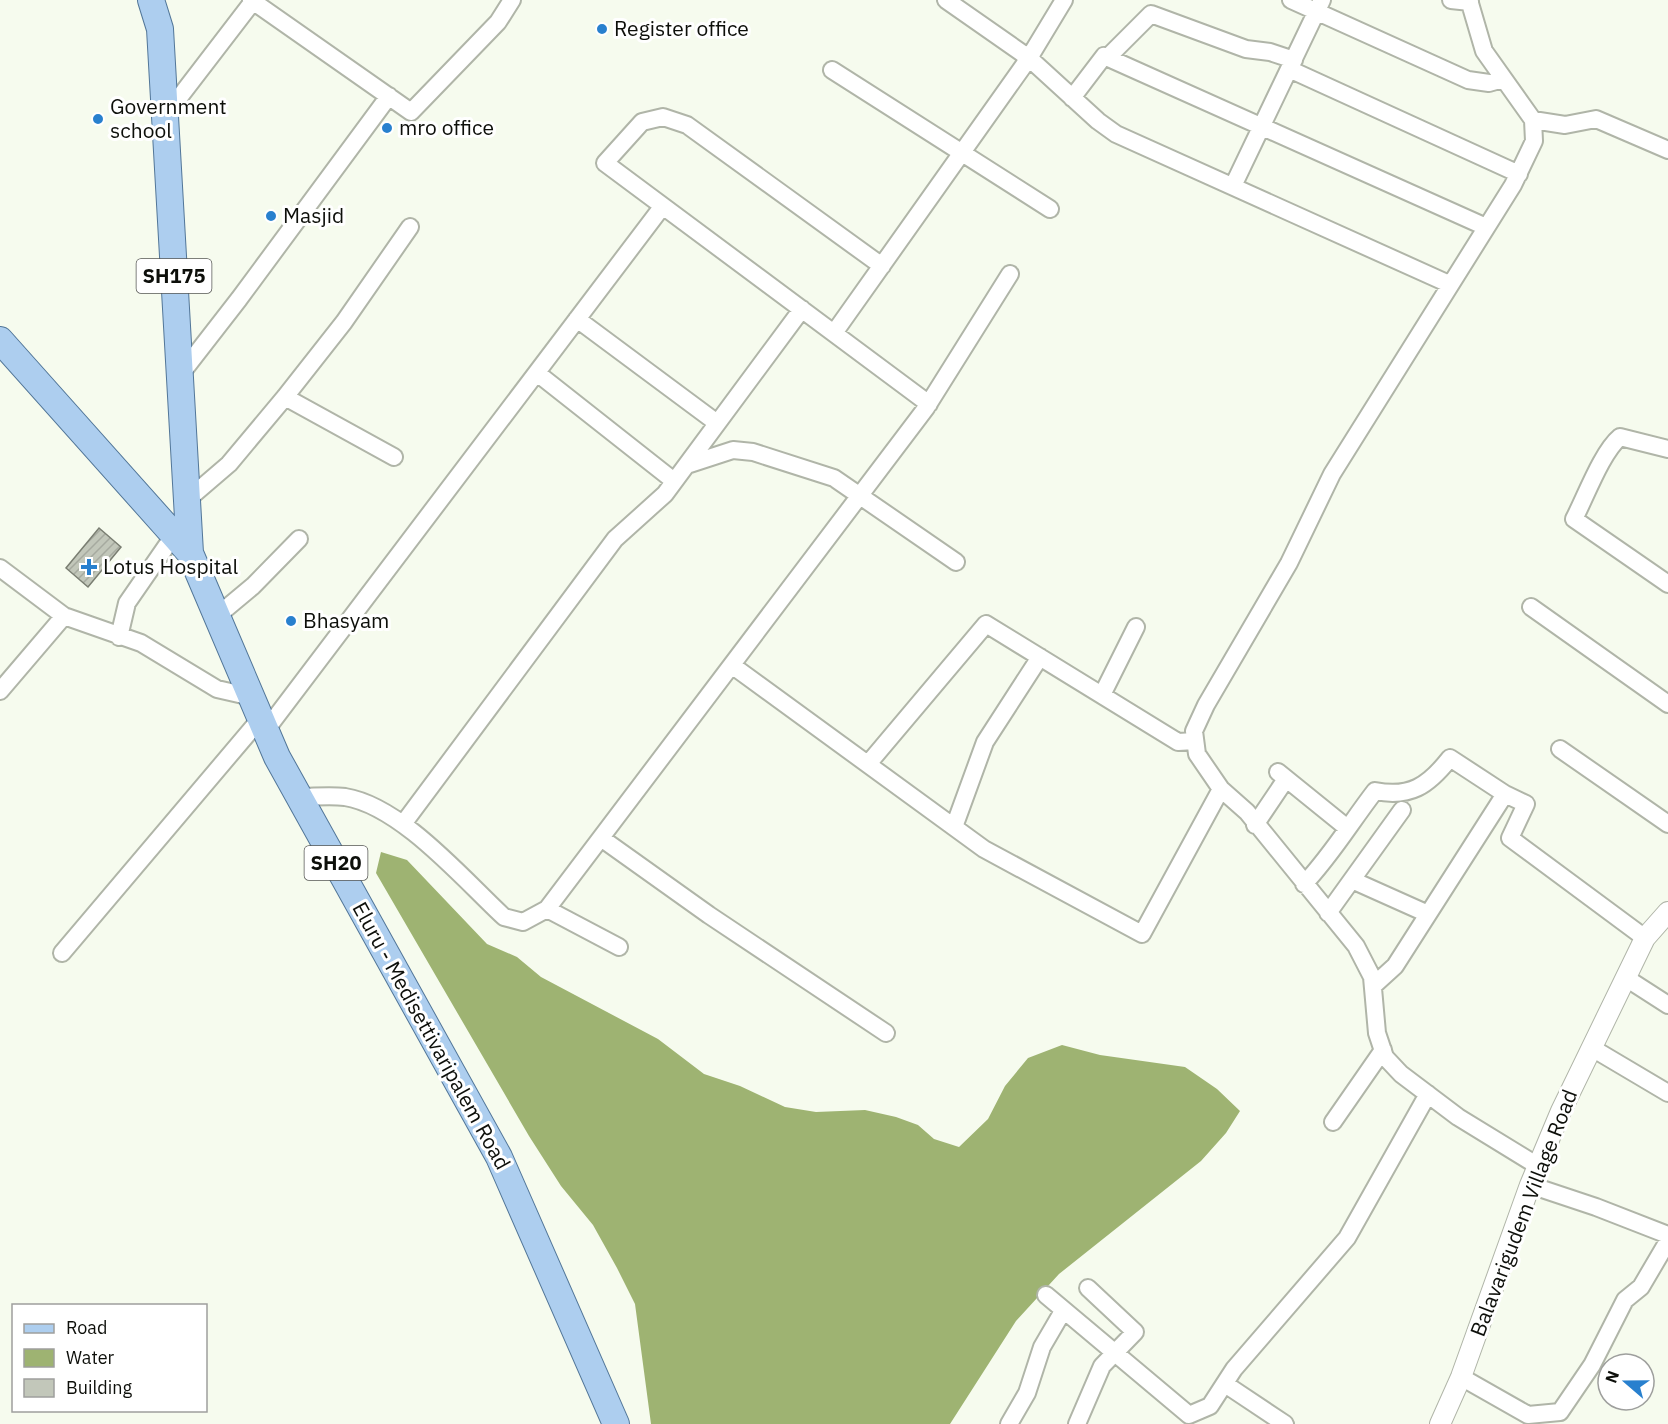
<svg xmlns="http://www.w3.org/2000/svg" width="1668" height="1424" viewBox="0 0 1668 1424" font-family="'IBM Plex Sans',sans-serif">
<defs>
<pattern id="building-hatch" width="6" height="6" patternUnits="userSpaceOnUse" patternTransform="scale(1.5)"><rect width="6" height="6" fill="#c2c7ba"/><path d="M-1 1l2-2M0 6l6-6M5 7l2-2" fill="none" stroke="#a6aa9f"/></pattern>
</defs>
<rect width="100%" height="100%" fill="#f6fbee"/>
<path fill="#9eb372" d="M381,852L407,860L487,944L517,957L541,977L658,1039L704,1074L740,1086L785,1107L816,1112L865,1110L896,1117L918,1125L934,1139L959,1147L988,1119L1005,1086L1028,1058L1062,1045L1100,1055L1185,1067L1217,1089L1240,1111L1226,1133L1201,1161L1059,1274L1016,1321L950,1424H651L635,1304L617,1268L593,1225L561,1186L529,1136L376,873Z"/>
<path fill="url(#building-hatch)" stroke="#7a7e72" stroke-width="1.5" d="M99,528L121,547L88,587L66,568Z"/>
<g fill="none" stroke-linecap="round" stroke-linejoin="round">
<defs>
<path id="minor" d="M251,0L411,112L498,22L512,0
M946,0L1029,58L1098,121L1116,134L1449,284
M1291,0L1468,80L1489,83L1503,79
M1451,0L1470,2
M1469,0L1484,51L1533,120L1534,141L1513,185L1332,474L1289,563L1206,705L1194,731L1197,754L1221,789L1247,812L1356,946L1372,977L1377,1033L1385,1057L1401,1074L1458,1117L1538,1166
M1107,58L1151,14L1246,49L1270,52L1294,60
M1289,69L1519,174
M832,70L1050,209
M1072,98L1104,56L1486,227
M165,116L254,0
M1533,120L1565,125L1596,119L1668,150
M1233,186L1322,0
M882,266L687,125L663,117L642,122L605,163L929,404
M577,319L717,423
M834,333L1029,58L1064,0
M537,373L674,481
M180,375L239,299L389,96
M285,397L394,457
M1668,449L1620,437C1602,452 1586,496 1574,519L1668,584
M687,465L733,450L753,452L834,478L956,562
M187,500L229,464L285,397L344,322L410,227
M0,568L64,616L141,643L217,689L252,697
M1531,607L1668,704
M217,616L253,586L299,539
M119,637L127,603L174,535
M733,666L984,849L1142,934L1221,789
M0,691L64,616
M1102,695L1136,627
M266,730L662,207
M1560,749L1668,824
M868,764L986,624L1178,742L1195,741
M1278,772L1346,827
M299,797C314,797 330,795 345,797C401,806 463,879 504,917L523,922L547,909L926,408L1010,274
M403,824L615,539L665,494L802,309
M1255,825L1286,779
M954,827L985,742L1040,657
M601,838L709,915L886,1033
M1352,880L1428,914
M1304,884C1331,856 1351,822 1375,791C1410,798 1428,786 1450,758L1505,794L1526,804L1510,838L1645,938
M547,909L619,947
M1328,913L1402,810
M62,953L261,718
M1626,978L1668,1005
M1373,986L1395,966L1505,794
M1592,1048L1668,1093
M1333,1122L1383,1050
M1530,1185L1596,1207L1668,1235
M1046,1295L1189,1415L1210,1406L1234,1369L1347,1238L1428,1094
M1461,1377L1528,1415L1560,1412L1592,1365L1625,1300L1641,1287L1668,1241
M1225,1384L1285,1424
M1009,1424L1027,1393L1042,1347L1063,1311
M1077,1424L1102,1366L1135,1332L1088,1288"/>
<path id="tertiary" d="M1440,1424L1461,1377L1530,1185L1561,1111L1645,938L1668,912"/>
<path id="primary" d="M151,0L160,29L190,553
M0,340L190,553L277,757L499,1157L616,1424"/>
</defs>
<use href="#minor" stroke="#b0b5a8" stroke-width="20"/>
<use href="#tertiary" stroke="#b0b5a8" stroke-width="22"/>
<use href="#primary" stroke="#527698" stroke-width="28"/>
<use href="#minor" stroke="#fff" stroke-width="16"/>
<use href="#tertiary" stroke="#fff" stroke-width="20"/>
<use href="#primary" stroke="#adceef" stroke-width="26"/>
</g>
<g fill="#2880ce" stroke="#fff" stroke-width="2">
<circle cx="602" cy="29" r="6"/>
<circle cx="98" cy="119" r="6"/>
<circle cx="387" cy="128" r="6"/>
<circle cx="271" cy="216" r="6"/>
<path d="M86 558h6v6h6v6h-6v6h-6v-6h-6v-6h6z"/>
<circle cx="291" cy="621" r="6"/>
</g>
<g text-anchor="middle" stroke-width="6" stroke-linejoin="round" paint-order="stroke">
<g fill="#fff" stroke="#565754" stroke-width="1.5">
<rect x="136.5" y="259" width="75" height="34" rx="4.5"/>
<rect x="304.5" y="846" width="63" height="34" rx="4.5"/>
</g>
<g font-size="20" font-weight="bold" fill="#0d0f0a">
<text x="174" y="283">SH175</text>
<text x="336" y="870">SH20</text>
</g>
<g font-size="21" fill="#0d0f0a" stroke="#fff" text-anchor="start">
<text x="614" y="36">Register office</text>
<text x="110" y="114">Government<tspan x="110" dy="24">school</tspan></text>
<text x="399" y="135">mro office</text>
<text x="283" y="223">Masjid</text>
<text x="103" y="574">Lotus Hospital</text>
<text x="303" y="628">Bhasyam</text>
</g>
<g font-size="21" fill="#0d0f0a" stroke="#fff">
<text transform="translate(431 1036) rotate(61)" y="7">Eluru - Medisettivaripalem Road</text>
<text transform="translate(1524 1213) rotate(-69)" y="7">Balavarigudem Village Road</text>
</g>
</g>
<rect x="12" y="1304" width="195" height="108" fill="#ffffff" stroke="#9e9f9d" stroke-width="1.5"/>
<rect x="24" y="1324" width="30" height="9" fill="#adceef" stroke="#9e9f9d" stroke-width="1.5"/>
<text x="66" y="1334" font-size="18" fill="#0d0f0a">Road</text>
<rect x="24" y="1349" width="30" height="18" fill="#9eb372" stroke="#9e9f9d" stroke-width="1.5"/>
<text x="66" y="1364" font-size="18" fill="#0d0f0a">Water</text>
<rect x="24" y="1379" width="30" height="18" fill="#c2c7ba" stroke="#9e9f9d" stroke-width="1.5"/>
<text x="66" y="1394" font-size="18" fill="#0d0f0a">Building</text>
<g transform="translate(1626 1382) rotate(290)"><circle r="28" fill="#ffffff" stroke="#9e9f9d" stroke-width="1.5"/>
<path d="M0-4.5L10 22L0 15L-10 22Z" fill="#2880ce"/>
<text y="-9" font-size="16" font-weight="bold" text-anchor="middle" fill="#0d0f0a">N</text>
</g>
</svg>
